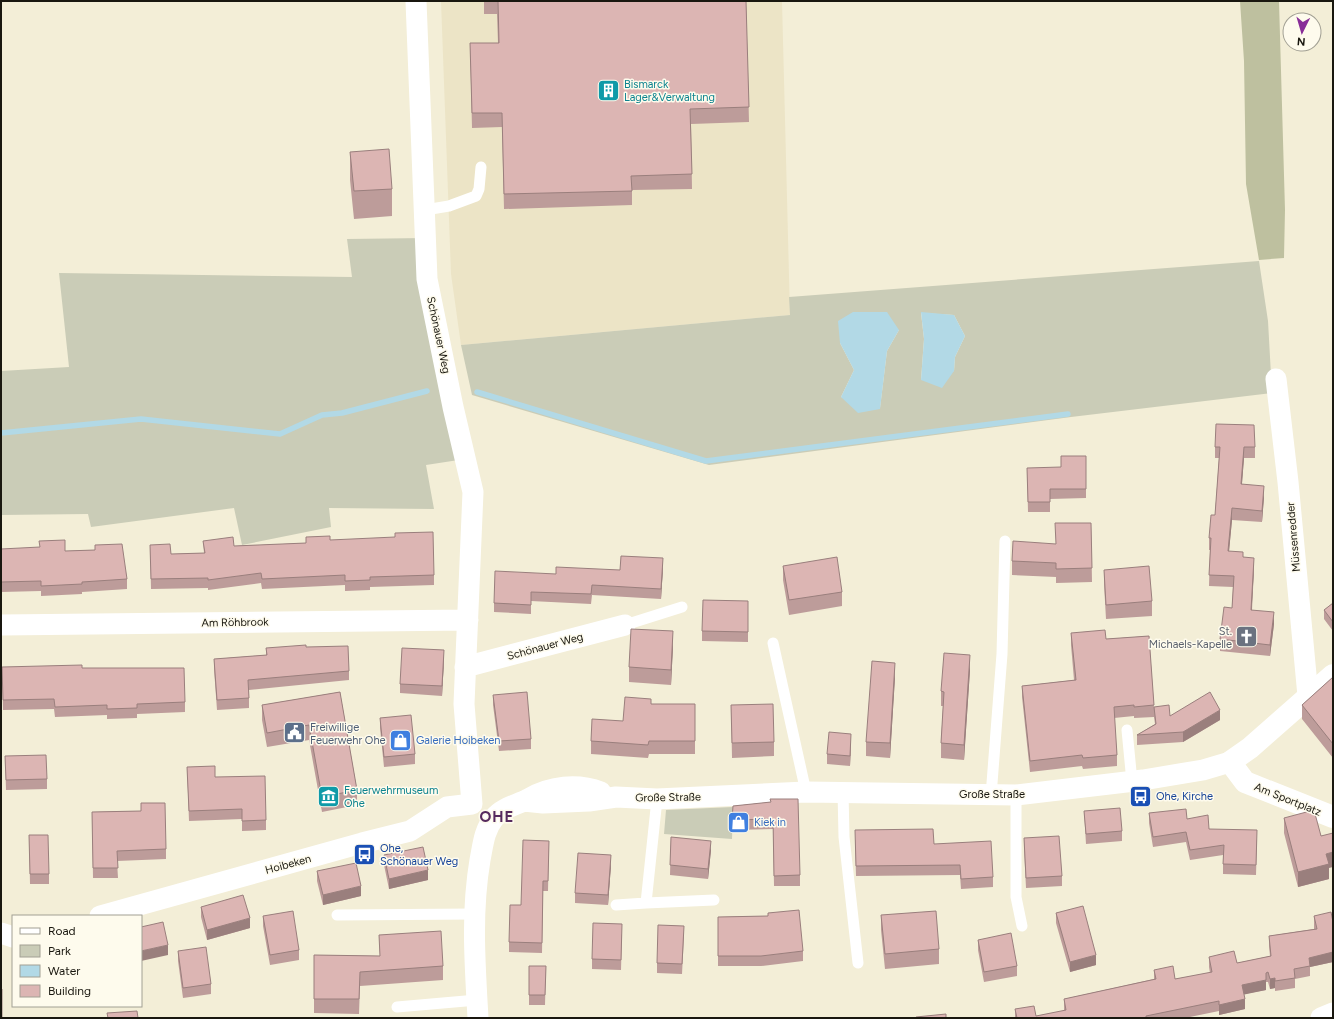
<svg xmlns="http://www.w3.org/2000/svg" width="1334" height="1019" viewBox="0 0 1334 1019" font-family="Figtree,sans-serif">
<rect width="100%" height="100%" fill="#f3eed7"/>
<path fill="#ece4c6" d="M441,1H782L790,315L461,345L451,274Z"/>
<path fill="#caccb7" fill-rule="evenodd" d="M426,238L465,459L426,465L434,509L329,508L331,527L242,545L234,508L91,527L88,514L1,515V371L69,367L59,273L352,277L347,239Z
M1259,261L1268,321L1272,393L1071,417L709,465L472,395L461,345L790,315L789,297ZM921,313L954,315L965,336L955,357L954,371L921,380L924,339ZM899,330L887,351L880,408L841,397L854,370L840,343Z
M733,807L732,839L664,834L666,810Z"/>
<path fill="#bec09f" d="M1240,1H1279L1285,210L1284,258L1259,260L1246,184L1244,61Z"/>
<path fill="#b2d9e6" d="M853,312H887L899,330L887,351L880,409L858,413L841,397L854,370L840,343L838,321Z
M921,312L954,315L965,336L955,357L954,371L942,388L921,380L924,339Z"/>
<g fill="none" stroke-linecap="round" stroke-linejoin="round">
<path stroke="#b2d9e6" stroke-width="5.5" d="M477,392L706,461L1068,414
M1,433L141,419L280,434L322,415L342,413L427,391"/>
<path stroke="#fff" stroke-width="11" d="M425,210L449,206L476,196L479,189L481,167
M625,625L682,607
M773,643L806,792
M1127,730L1132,782
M843,791L844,837L858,963
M1016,795V897L1022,926
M991,796L1002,654L1005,541
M646,903L714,900
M616,905L646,903L657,799
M337,915L474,914
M397,1007L477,1000"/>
<path stroke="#fff" stroke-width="21" d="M416,1L427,279L453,407L473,492L464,704L472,804
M1276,379L1288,482L1308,696
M1,625L468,620
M465,667L625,625
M524,801L543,803L589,801L616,797L657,799L806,792L1016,795L1143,780L1203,770L1230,762
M100,916L362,843L410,831L447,807L472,804
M1,933L13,937
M478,1018C475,965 471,913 480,860C483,845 484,830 494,818C503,807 517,805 528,799C550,786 577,783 601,792
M1321,1018L1333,1013"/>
<path stroke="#fff" stroke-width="22" d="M1333,675L1250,748L1230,762L1245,782L1333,817"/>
</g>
<path fill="#bd9c9a" d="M484,1H746L749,122L691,124L692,189L632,190V205L504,209L502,127L472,128L470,43H498L497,14H484Z
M350,152L392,189V216L354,219L350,180Z
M1215,447H1255V458H1244L1242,484L1264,497L1262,522L1232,520L1229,551L1243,557L1254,569L1252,610L1274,624L1270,656L1220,651V639L1232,608L1233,587L1209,586L1210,550H1209V538L1215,515L1219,458H1215Z
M1027,468L1086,489V498L1050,499V512H1028Z
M1091,523L1092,582L1056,583V577L1012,575V561L1056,544Z
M330,540L434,575V585L370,587V590L345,591V585L262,589L261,583L208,590V588L151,589L150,545L171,554L204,553L203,541L234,546L306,543Z
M95,545L127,579V589L82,592V594L41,596V591L1,592V549L65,551L95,550Z
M783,566L842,592V606L789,615L783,580Z
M663,568L661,599L592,595L591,604L531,601V614L494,612V603L556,574Z
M1104,570L1152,601V616L1106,619L1104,584Z
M1333,585V593L1332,591V586Z
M748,601V642L702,641V631Z
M1333,603V631L1324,619V610Z
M1071,633L1106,639L1149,636L1154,707L1170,716L1220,720L1183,742L1137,745V735L1155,724L1154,717L1134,718V716L1114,718L1117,755V766L1083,769L1082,766L1030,772L1022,697V686L1074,680L1071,645Z
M673,646L671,685L629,682V667Z
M306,647L349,671V680L249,690V708L217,710L214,669V659L266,655V648Z
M444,660L442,696L400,693V684Z
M2,667L82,668L185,702V712L137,714V718L107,719V715L55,717L54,709L3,710Z
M970,670L964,760L941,758V743L943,706H941V691Z
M895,677L890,758L866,756V742Z
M1333,677V758L1302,719V705Z
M340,692L357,790V805L322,812L309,740L267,747L262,720V705Z
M493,695L531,739V749L499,751L493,705Z
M651,704H695V754H649L648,758L591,754V741Z
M731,705L774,742V756L732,758Z
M380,718L415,754V764L384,767L380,728Z
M851,744L850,766L827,764V754Z
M5,756L47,779V789L6,790Z
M187,767L215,777L266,820V830L242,831V819L189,821Z
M771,802L800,875V886H774L773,829L732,830L733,806Z
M141,811L166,849V859L117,861L118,878H93L92,812Z
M1084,811L1122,831V841L1086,844Z
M1149,813L1187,819L1209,829L1257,840L1256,875L1223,874V855L1190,860L1186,842L1153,847L1149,823Z
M1284,818L1321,836L1329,868V879L1298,887L1284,833Z
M29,835L49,874V884H30Z
M671,837L711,850L708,879L670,875Z
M1024,838L1062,876V886L1026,888L1024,848Z
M855,840L934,844L993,877V887L961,889L960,875L856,876Z
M549,841L548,891H543L542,953L509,952V942L521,905Z
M384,855L428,880L389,889L384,865Z
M611,865L608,905L575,903V893Z
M317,871L361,896L323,905L317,881Z
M201,907L250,928L207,940L201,917Z
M768,913L803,951V961L761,966H718V917L768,916Z
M1056,913L1096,965L1070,972L1056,923Z
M881,915L939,949V964L885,969L881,930Z
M263,916L299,950V960L270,965L263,926Z
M1314,916L1333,922V962L1310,967V976L1295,979V988L1275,991V988L1270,989L1268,982H1266V990L1244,994L1245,1009L1219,1015V1011L1185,1018H1015V1009L1036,1016L1064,1011V999L1154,979V970L1175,979L1210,973L1209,967V957L1237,963L1270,956L1269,946V936L1314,929Z
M622,934L621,970L592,969V959Z
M379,935L443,966V980L360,986L359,1014L314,1013V955L380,956Z
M684,936L682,974L657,973V963Z
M978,940L1017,966V976L984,982L978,950Z
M178,951L211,984V994L183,998L178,961Z
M529,966H546L545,1005H529Z"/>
<path fill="#9a7f7d" d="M1244,447V458L1241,495V484Z
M1264,486V497L1262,522V511Z
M1232,508V520L1228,562V551Z
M663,558V568L661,599V589Z
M1254,558V569L1251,621V610Z
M1274,612V624L1270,656V645Z
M673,631V646L671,685V670Z
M444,650V660L442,696V686Z
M970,655V670L964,760V745Z
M895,663V677L890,758V743Z
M1220,710V720L1183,742V732Z
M851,734V744L850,766V756Z
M711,841V850L708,879V869Z
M1333,852V867L1329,868V879L1298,887V872L1326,854Z
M611,855V865L608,905V895Z
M428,870V880L389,889V879Z
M361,886V896L323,905V895Z
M250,918V928L207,940V930Z
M168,945V955L141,961V951Z
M1333,952V962L1310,967L1309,958Z
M1096,955V965L1070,972V962Z
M1275,978V988L1270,989V979Z
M1266,980V990L1242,995V985Z
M1245,999V1009L1219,1015V1005Z"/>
<path fill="#dcb5b3" stroke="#9a7f7d" d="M498,1H746L749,107L690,109L692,174L631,176L632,191L504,194L502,113H472L470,43H499Z
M389,149L392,189L354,191L350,152Z
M1216,424L1254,425L1255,447H1244L1241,484L1264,486L1262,511L1232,508L1228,551L1243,552V557L1254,558L1251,610L1274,612L1270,645L1220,639L1224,607L1232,608L1234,576L1209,575L1211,538H1209L1211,515H1215L1220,447H1215Z
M1061,456H1086V489H1050V502H1028L1027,468L1061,467Z
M1055,523H1091L1092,568L1056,569V563L1012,561L1013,541L1056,544Z
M433,532L434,575L370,577V580L345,581V575L262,579L261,573L208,580V578L151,579L150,545L170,544L171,554L205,553L203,541L233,537L234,546L306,543V537L330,536V540L395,537V533Z
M65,540V551L95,550V545L122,544L127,579L82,582V584L41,586V581L1,582V549L40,547L39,541Z
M621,556L663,558L661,589L592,585L591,594L531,592V605L494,603L495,571L556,574V567L620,570Z
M837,557L842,592L789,600L783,566Z
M1149,566L1152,601L1106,605L1104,570Z
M703,600L748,601V632L702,631Z
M1333,603V622L1324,610Z
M631,629L673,631L671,670L629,667Z
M1105,630L1106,639L1149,636L1154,705L1134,707V705L1114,707L1117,755L1083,758L1082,755L1030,761L1022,686L1076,680L1071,633Z
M306,645V647L348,646L349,671L248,680L249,698L217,700L214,659L267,655L266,648Z
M402,648L444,650L442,686L400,684Z
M944,653L970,655L964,745L941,743L944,692L941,691Z
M872,661L895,663L890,743L866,742Z
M82,665V668H184L185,702L137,704V708L107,709V705L55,707L54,699L3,700L2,667Z
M1333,677V744L1302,705Z
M340,692L357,790L322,797L309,725L267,733L262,705Z
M527,692L531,739L499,741L493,695Z
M1210,692L1220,710L1183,732L1137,735L1156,724L1154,707L1169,705L1170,716Z
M625,697L651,699V704H695V741H649L648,745L591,741L592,719L623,721Z
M773,704L774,742L732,743L731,705Z
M411,715L415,754L384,757L380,718Z
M829,732L851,734L850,756L827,754Z
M46,755L47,779L6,780L5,756Z
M215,766V777L265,776L266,820L242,821V809L189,811L187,767Z
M770,799H798L800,875L774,876L773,819L732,820L733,806L771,802Z
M141,803H165L166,849L117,851L118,868H93L92,812L141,811Z
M1120,808L1122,831L1086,834L1084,811Z
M1186,809L1187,819L1208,815L1209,829L1257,830L1256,865L1223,864L1224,845L1190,850L1186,832L1153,837L1149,813Z
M1314,810L1321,836L1333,833V852L1326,854L1329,864L1298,872L1284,818Z
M933,829L934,844L991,841L993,877L961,879L960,865L856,866L855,830Z
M29,835H48L49,874H30Z
M1059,836L1062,876L1026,878L1024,838Z
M671,837L711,841L708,869L670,865Z
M523,840L549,841L548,881H543L542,943L509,942L510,905H521Z
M423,847L428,870L389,879L384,855Z
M578,853L611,855L608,895L575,893Z
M356,863L361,886L323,895L317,871Z
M243,895L250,918L207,930L201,907Z
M1083,906L1096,955L1070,962L1056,913Z
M799,910L803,951L761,956H718V917L768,916V913Z
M293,911L299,950L270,955L263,916Z
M936,911L939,949L885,954L881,915Z
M1331,912L1333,922V952L1309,958L1310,966L1294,969L1295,978L1275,981V978L1270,979L1268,972L1266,973V980L1242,985L1245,999L1219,1005V1001L1146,1016V1018H1017L1015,1009L1034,1006L1036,1016L1066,1010L1064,999L1156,979L1154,970L1173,966L1175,979L1212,972L1209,957L1234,951L1237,963L1271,956L1269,936L1317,929L1314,916Z
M163,922L168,945L141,951V927Z
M593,923L622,924L621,960L592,959Z
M658,925L684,926L682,964L657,963Z
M441,931L443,966L360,972L359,999H314V955L380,956L379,935Z
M1011,933L1017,966L984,972L978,940Z
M206,947L211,984L183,988L178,951Z
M529,966H546L545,995H529Z
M1,989H2V1018H1Z
M137,1011L138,1018H108L107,1013Z
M946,1014V1018H916V1017Z"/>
<defs>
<symbol id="building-square" viewBox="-11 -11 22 22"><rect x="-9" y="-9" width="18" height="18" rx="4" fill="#0f9aa8" stroke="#fefbed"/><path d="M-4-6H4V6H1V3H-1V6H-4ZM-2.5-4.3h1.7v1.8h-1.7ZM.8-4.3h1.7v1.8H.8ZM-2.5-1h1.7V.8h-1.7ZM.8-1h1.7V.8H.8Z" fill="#fff"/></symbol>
<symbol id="church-square" viewBox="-11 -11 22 22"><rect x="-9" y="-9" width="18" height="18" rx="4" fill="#6b7280" stroke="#fefbed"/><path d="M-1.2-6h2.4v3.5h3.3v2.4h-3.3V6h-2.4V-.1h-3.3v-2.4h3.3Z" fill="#fff"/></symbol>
<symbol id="civic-square" viewBox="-11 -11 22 22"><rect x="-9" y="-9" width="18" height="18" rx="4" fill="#5c6f8a" stroke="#fefbed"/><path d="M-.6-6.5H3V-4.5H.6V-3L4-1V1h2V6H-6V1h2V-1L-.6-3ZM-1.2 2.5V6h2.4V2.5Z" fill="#fff"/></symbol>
<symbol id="shop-square" viewBox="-11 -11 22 22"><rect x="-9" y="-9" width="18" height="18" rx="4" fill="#3f7fe0" stroke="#fefbed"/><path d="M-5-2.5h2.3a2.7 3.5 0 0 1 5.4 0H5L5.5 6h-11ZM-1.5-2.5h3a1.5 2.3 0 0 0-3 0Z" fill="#fff"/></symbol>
<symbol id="museum-square" viewBox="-11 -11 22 22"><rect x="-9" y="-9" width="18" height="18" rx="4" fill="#0f9aa8" stroke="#fefbed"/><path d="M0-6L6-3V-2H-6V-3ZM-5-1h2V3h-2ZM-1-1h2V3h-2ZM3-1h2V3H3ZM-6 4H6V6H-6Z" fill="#fff"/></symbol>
<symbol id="bus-square" viewBox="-11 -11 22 22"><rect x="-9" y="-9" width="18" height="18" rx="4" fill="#1a4fb4" stroke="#fefbed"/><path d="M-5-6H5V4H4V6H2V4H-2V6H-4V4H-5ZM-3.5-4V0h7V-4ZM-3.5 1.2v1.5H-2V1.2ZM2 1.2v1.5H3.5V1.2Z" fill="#fff"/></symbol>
</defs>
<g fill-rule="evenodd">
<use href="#building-square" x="596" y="78" width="25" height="25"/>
<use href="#church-square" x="1234" y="624" width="25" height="25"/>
<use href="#civic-square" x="282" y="720" width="25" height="25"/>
<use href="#shop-square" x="388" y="728" width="25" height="25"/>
<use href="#museum-square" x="316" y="784" width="25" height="25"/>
<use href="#bus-square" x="1128" y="784" width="25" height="25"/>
<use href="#shop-square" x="726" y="810" width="25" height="25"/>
<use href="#bus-square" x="352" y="842" width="25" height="25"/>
</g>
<g text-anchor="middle" stroke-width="3" stroke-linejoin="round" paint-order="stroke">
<g font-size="11" fill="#0d838f" stroke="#fefbed" text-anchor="start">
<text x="624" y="88">Bismarck<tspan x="624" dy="13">Lager&amp;Verwaltung</tspan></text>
<text x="344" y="794">Feuerwehrmuseum<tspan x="344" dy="13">Ohe</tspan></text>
</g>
<g font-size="11" fill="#19170f" stroke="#fefbed">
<text transform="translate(439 335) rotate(78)" y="4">Schönauer Weg</text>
<text transform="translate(1293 537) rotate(-95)" y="4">Müssenredder</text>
<text transform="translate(235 622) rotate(-1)" y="4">Am Röhbrook</text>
<text transform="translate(545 646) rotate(-15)" y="4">Schönauer Weg</text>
<text x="992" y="798">Große Straße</text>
<text transform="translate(668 797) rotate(-1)" y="4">Große Straße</text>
<text transform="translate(1288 799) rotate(22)" y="4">Am Sportplatz</text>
<text transform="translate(288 864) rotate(-15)" y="4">Hoibeken</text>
</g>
<g font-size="11" fill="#5b616d" stroke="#fefbed" text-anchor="end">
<text x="1232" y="635">St.<tspan x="1232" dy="13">Michaels-Kapelle</tspan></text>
</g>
<g font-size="11" fill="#4e5e75" stroke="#fefbed" text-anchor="start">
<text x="310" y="731">Freiwillige<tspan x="310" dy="13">Feuerwehr Ohe</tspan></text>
</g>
<g font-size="11" fill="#366cbe" stroke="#fefbed" text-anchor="start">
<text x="416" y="744">Galerie Hoibeken</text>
<text x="754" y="826">Kiek in</text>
</g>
<g font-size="11" fill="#164399" stroke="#fefbed" text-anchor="start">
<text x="1156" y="800">Ohe, Kirche</text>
<text x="380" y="852">Ohe,<tspan x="380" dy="13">Schönauer Weg</tspan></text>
</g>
<g font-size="15" font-weight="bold" letter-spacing="1" fill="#562a5e" stroke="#fefbed">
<text x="497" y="822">OHE</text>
</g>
</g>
<rect width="1334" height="1019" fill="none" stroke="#19170f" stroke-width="4"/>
<rect x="12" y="915" width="130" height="92" fill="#fefbed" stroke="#a2a094"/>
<rect x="20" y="928" width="20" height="6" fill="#ffffff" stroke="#a2a094"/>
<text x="48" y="935" font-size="12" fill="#19170f">Road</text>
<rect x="20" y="945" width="20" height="12" fill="#caccb7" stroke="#a2a094"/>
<text x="48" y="955" font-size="12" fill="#19170f">Park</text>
<rect x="20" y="965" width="20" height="12" fill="#b2d9e6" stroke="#a2a094"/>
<text x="48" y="975" font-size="12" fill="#19170f">Water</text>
<rect x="20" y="985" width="20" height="12" fill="#dcb5b3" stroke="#a2a094"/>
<text x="48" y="995" font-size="12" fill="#19170f">Building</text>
<g transform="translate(1302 32) rotate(185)"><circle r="19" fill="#fefbed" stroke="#a2a094"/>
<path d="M0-3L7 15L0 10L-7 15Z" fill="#892d98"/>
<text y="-6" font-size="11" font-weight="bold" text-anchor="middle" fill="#19170f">N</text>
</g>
</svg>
